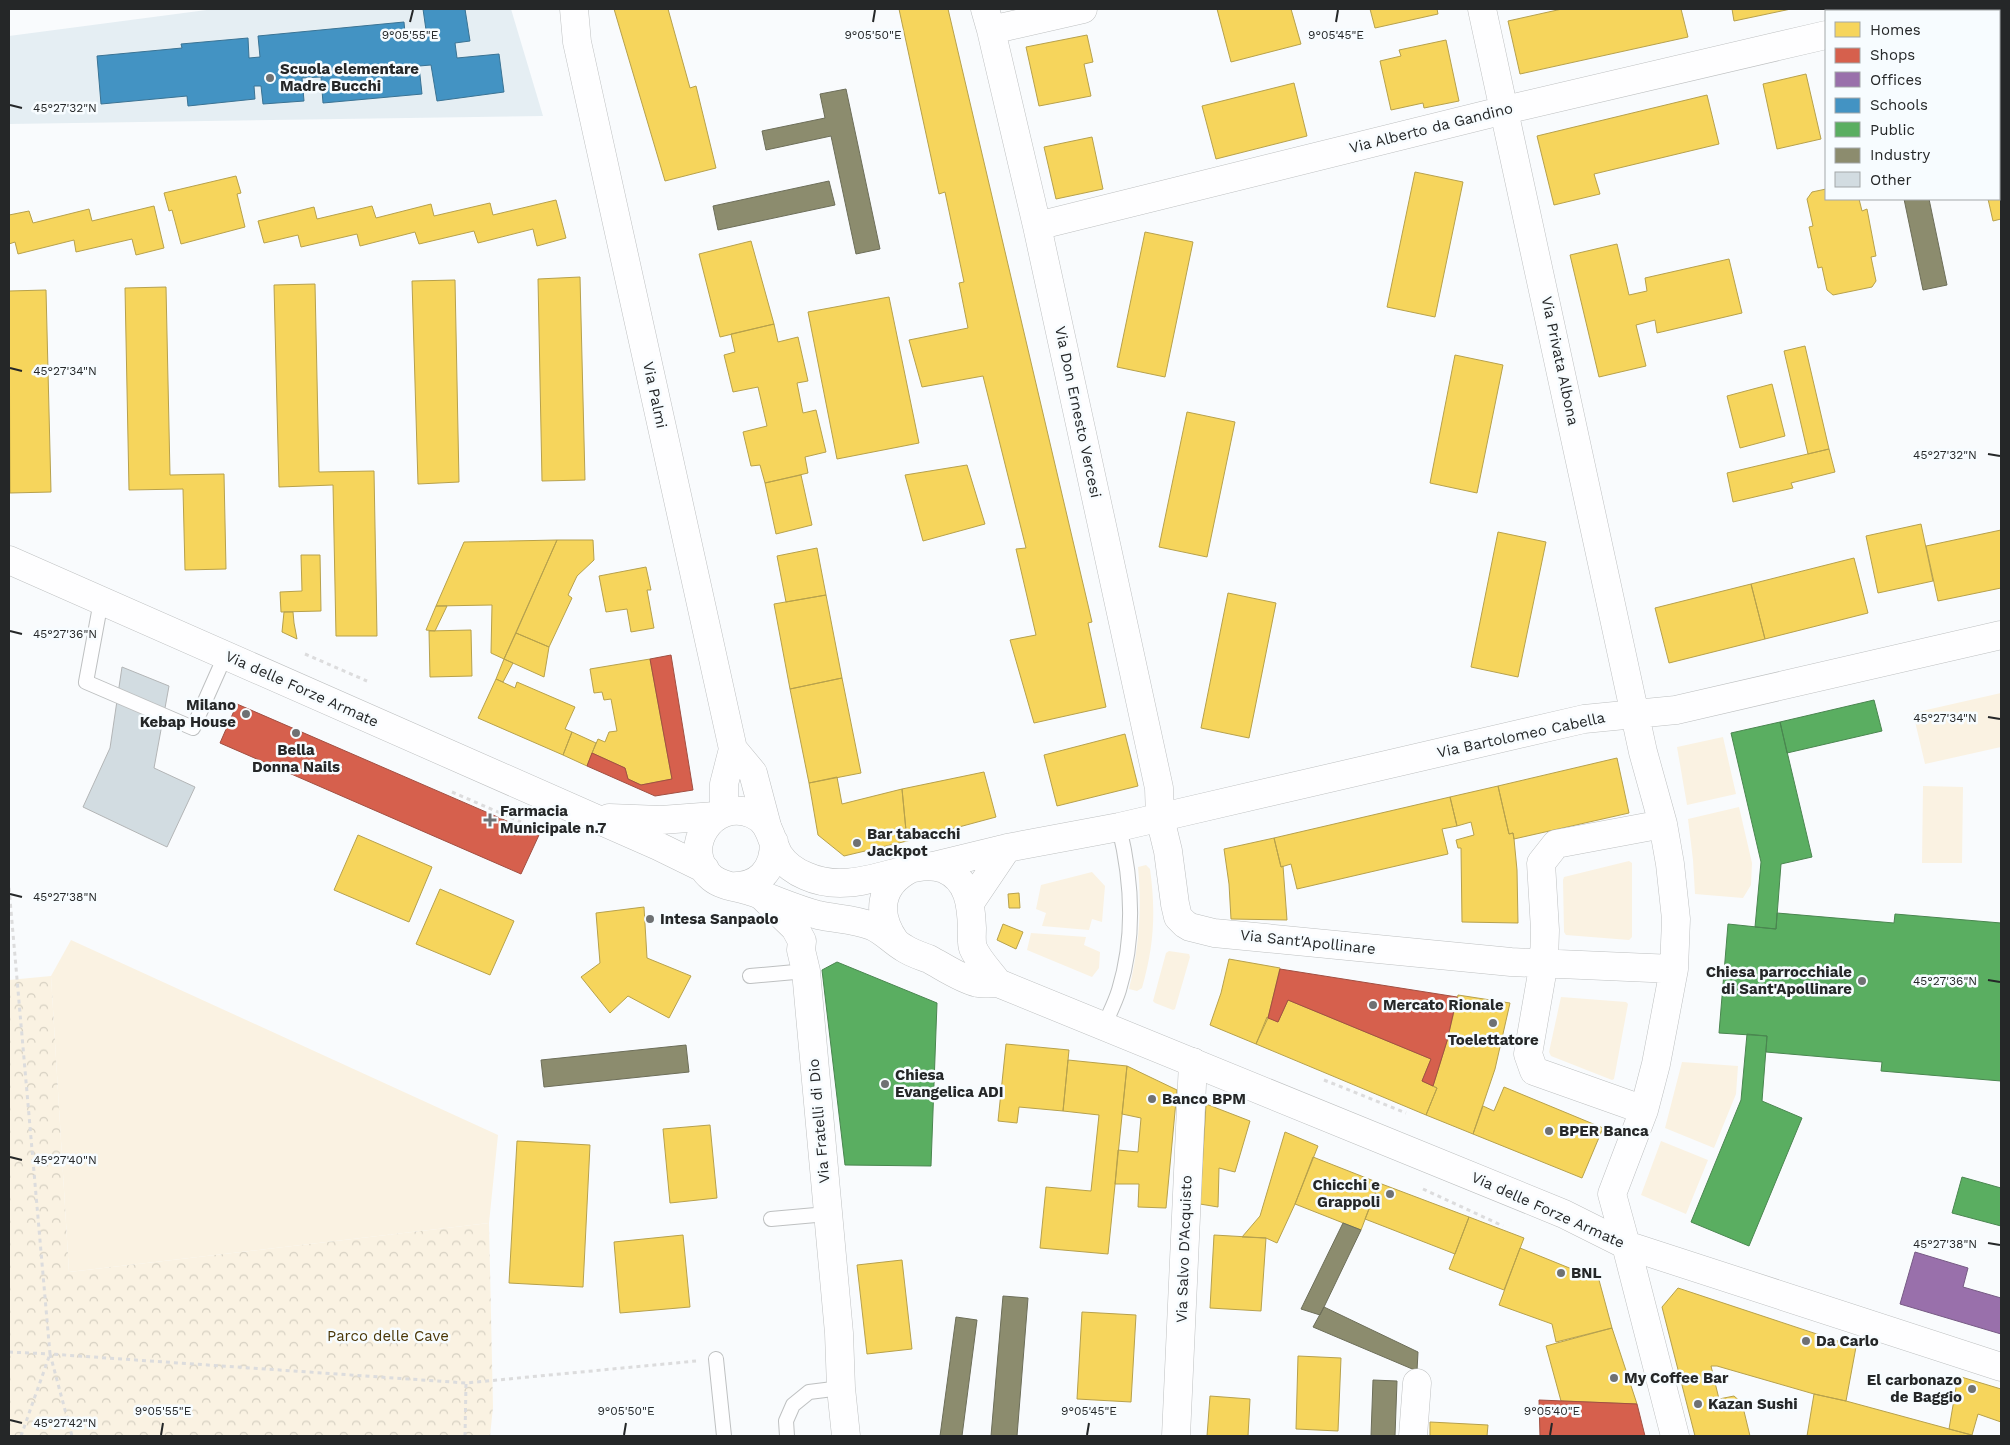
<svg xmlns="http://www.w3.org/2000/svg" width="2010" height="1445" viewBox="0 0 2010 1445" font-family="'Work Sans',sans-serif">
<defs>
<pattern id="park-crowns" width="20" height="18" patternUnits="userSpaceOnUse" patternTransform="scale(1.25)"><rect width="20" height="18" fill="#faf2e2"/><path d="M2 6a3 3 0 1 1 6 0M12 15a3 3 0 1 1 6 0" fill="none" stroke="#d6d0c2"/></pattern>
</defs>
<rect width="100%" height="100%" fill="#f9fbfd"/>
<path fill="#e5eef3" d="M214,9H511L543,116L9,124V36Z"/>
<path fill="#faf2e2" d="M2001,693V747L1925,764L1913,713Z
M1723,737L1736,794L1687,805L1677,747Z
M1923,786L1963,787L1962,863H1922Z
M1739,807L1752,863L1751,885L1743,898L1695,894L1693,860L1688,819Z
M1629,861L1632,863V937L1629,940L1566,935L1564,932L1563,880L1564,877Z
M1146,865L1150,869C1156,912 1154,946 1142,988L1137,991L1129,989C1139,948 1142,909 1138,867Z
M1092,872L1105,886L1102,922L1092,919L1089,930L1042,926L1046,913L1036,909L1041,885Z
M1031,933L1086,937L1084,945L1100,952L1099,968L1092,977L1027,950Z
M71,940L498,1135L489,1223L69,1272L51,976Z
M1169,951L1189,954L1190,957L1175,1009L1173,1010L1155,1003L1153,1001L1166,953Z
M1561,997L1626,1002L1628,1004L1614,1079L1612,1080L1551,1056L1549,1052Z
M1682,1062L1738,1066L1736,1094L1714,1148L1665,1128Z
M1661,1141L1708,1160L1686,1214L1641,1195Z"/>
<path fill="url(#park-crowns)" d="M51,976L69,1272L489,1223L493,1407L490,1436H9V980Z"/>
<path fill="#f6d55c" stroke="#b7a14c" d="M614,9H668L690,88L696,86L716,168L665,181Z
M899,9H948L1092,622L1088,623L1106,707L1034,723L1010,640L1036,635L1016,549L1026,548L983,376L922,387L909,340L968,328L959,283L964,282L945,192L939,194Z
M1217,9H1291L1301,44L1231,62Z
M1370,9H1437L1438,14L1375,28Z
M1562,9H1681L1688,37L1520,74L1508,21Z
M1732,9H1791L1734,21Z
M1999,27H2001V80L1999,81Z
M1087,35L1093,62L1084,64L1091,96L1039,106L1026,47Z
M1446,40L1459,101L1424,108L1423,103L1391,110L1380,61L1401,56L1399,50Z
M1806,74L1821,139L1777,149L1763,84Z
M1294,83L1307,136L1216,159L1202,106Z
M1707,95L1719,144L1594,174L1600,194L1554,205L1537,136Z
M1092,137L1103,189L1056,199L1044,147Z
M1415,172L1463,182L1435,317L1387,307Z
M236,176L241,193L237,194L245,227L181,244L172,210L169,211L164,193Z
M2001,176V219L1993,221L1988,199H1999V177Z
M1826,189V199H1859L1862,211L1867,209L1876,256L1871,257L1876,281L1872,287L1833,295L1827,290L1822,267L1818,268L1809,227L1813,226L1807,199L1812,192Z
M556,200L566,238L537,246L533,229L478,243L474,231L419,244L415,232L360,246L357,234L301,247L298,235L264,243L258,221L314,207L317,219L372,206L376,218L431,204L434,216L490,203L493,215Z
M154,206L164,248L136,255L132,239L76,252L74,240L18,254L15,242L9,244V215L29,211L33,223L89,209L92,221Z
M1145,232L1193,242L1165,377L1117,367Z
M751,241L774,324L720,337L699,254Z
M1617,244L1629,295L1647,291L1645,278L1729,259L1742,313L1657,333L1655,320L1636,325L1646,366L1599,377L1570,255Z
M580,277L585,480L542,481L538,279Z
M455,280L459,482L418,484L412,281Z
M315,284L319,472L374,471L377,636H336L333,485L279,487L274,285Z
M166,287L170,475L224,474L226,569L185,570L183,489L129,490L125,288Z
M46,290L51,492L10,493L9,291Z
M889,297L919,443L837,459L808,312Z
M774,324L778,342L798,337L808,381L797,383L803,413L816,410L826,452L805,457L808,473L765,483L760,465L751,466L743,432L767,426L758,387L733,392L724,355L735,352L731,334Z
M1805,346L1829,449L1808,454L1784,351Z
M1455,355L1503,365L1477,493L1430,483Z
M1772,384L1785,436L1740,448L1727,396Z
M1187,412L1235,422L1207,557L1159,547Z
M1829,449L1835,472L1791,483L1793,488L1733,502L1727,473Z
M967,465L985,524L923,541L905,475Z
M801,475L812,525L776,534L765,483Z
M1921,524L1933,581L1878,593L1866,536Z
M2001,530V588L1938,601L1926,546Z
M1498,532L1546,542L1518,677L1471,667Z
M557,540L504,659L491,653L492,605L436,606L464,542Z
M557,540H593L594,560L577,576L568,595L572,598L549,647L516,633Z
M817,548L826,595L786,602L777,556Z
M301,555H320L321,611L281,612L280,592L302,591Z
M1854,558L1868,613L1765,639L1751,584Z
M646,567L651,590H647L654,628L631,632L627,609L606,612L599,576Z
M1751,584L1765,639L1669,663L1655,608Z
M1228,593L1276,603L1249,738L1201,728Z
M826,595L842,678L790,689L774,604Z
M436,606H447L435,631L426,630Z
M284,612H293L294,623L297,639L282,632Z
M471,630L472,676L430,677L429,631Z
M516,633L549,647L544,677L504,659Z
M504,659L513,663L503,682L496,679Z
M650,659L672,779L641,785L628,779L625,768L592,753L598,739L605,742L609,732L617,731L611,699L604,700L602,692L594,693L590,669Z
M842,678L861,773L809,783L790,689Z
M496,679L515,688L517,682L575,707L565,729L572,732L563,755L478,718Z
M572,732L596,743L587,766L563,755Z
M1125,734L1138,786L1057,806L1044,755Z
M1617,758L1629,813L1514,839L1513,833L1509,834L1498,786Z
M984,772L996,817L907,841L902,789Z
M837,777L842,804L902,789L907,841L844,856L818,835L809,783Z
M1498,786L1509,834L1513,833L1514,839L1517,870L1518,923L1462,922L1461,848H1458L1456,840L1474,835L1471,822L1457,826L1450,797Z
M1450,797L1457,826L1442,829L1448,854L1297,889L1291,864L1281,867L1274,838Z
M358,835L432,867L409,922L334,890Z
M1274,838L1281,867L1283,866L1287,920L1231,919L1229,884L1224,849Z
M440,889L514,921L490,975L416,944Z
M1019,893L1020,908H1009L1008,894Z
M644,907L647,958L691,976L669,1018L628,996L610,1013L581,977L600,963L596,913Z
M1003,924L1023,932L1016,949L997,940Z
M1229,959L1280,968L1268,1018L1256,1044L1210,1025L1221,993Z
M1458,995L1510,1003L1495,1069L1473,1134L1426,1115L1437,1088L1433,1086L1447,1041Z
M1288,1000L1431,1059L1422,1081L1437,1088L1426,1115L1256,1044L1267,1017L1278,1022Z
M1006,1044L1069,1050L1063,1111L1019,1107L1017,1123L998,1121Z
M1068,1060L1127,1066L1108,1254L1040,1248L1046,1187L1091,1191L1099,1115L1063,1111Z
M1127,1066L1177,1090L1166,1208L1138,1207L1139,1184H1115L1118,1150L1138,1152L1141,1118L1122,1114Z
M1504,1087L1603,1128L1582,1178L1473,1134L1483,1106L1494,1111Z
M1206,1104L1250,1121L1235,1172L1219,1168L1218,1207L1200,1204Z
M710,1125L717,1198L670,1203L663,1129Z
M1285,1132L1318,1146L1295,1204L1277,1243L1266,1238L1242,1237L1260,1216Z
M517,1141L590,1145L583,1287L509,1283Z
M1313,1157L1379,1183L1361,1230L1295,1204Z
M1379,1183L1469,1217L1455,1254L1365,1219Z
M1469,1217L1524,1238L1504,1290L1449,1269Z
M683,1235L690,1307L620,1313L614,1242Z
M1214,1235L1266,1238L1261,1311L1210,1308Z
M1520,1248L1599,1280L1612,1328L1556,1342L1552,1324L1499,1305Z
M902,1260L912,1349L867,1354L857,1265Z
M1678,1288L1856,1347L1846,1401L1814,1394L1717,1366H1711L1719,1399L1734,1396L1742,1403L1750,1436H1695L1662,1307Z
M1082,1312L1136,1315L1131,1402L1077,1399Z
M1612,1328L1637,1404L1561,1401L1546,1346Z
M1298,1356L1341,1358L1338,1431L1296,1429Z
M1958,1376L2001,1389V1422L1978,1414L1972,1435L1949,1429Z
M1814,1394L1846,1401L1975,1436H1807Z
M1210,1396L1250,1399L1248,1436H1207Z
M1430,1422L1488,1425L1487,1436H1430Z"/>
<path fill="#d6604d" stroke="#a14f42" d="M671,655L693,790L655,796L587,766L592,753L625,768L628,779L641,785L672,779L650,659Z
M237,704L539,835L521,874L220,743Z
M1280,969L1457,997L1447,1041L1433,1086L1422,1081L1431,1059L1288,1000L1278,1022L1268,1018Z
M1539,1400L1637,1404L1645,1436H1540Z"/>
<path fill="#9970ab" stroke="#765a84" d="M1915,1252L1968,1268L1963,1287L2001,1298V1334L1900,1304Z"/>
<path fill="#4393c3" stroke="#3a7394" d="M423,9H465L470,41L455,43L457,58L499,54L504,92L437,101L431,65L419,66L422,94L323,103L321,77L302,78L304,101L263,104L261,86H254L255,99L188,106L187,96L101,104L97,56L182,48L181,44L248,38L249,58L260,57L258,36L404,22L405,33L426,30Z"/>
<path fill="#5aae61" stroke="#4a8650" d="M1874,700L1882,731L1787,753L1780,722Z
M1780,722L1812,857L1781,864L1776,929L1755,927L1761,862L1731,733Z
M1777,913L1894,923L1895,914L2001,923V1081L1881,1071L1882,1062L1766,1052L1767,1036L1719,1033L1728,924L1776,929Z
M837,962L937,1003L931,1166L845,1165L822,970Z
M1747,1034L1767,1036L1762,1101L1802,1118L1749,1246L1691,1222L1741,1100Z
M1962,1177L2001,1188V1226L1952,1213Z"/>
<path fill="#8c8c6e" stroke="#6d6e59" d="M846,89L880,249L856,254L831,136L766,150L762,131L825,118L820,94Z
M829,181L835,205L718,230L713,206Z
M1904,199H1929L1947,285L1923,290Z
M686,1045L689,1072L544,1087L541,1060Z
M1343,1223L1361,1230L1324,1307L1320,1315L1301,1309Z
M1003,1296L1028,1298L1017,1436H991Z
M1324,1307L1418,1352L1417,1371L1313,1327Z
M956,1317L977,1320L962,1436H940Z
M1373,1380L1397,1381L1395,1436H1371Z"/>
<path fill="#d2dce1" stroke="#b3b5b6" d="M122,667L169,686L154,768L195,787L167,847L83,807L110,748Z"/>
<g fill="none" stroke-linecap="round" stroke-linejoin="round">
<defs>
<path id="lane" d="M101,601L86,682L193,728L225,656
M750,976L806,971
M1104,1026C1109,1014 1115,1003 1119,990C1135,938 1132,880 1119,827
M771,1219L827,1214
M716,1359L724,1436
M787,1436L786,1421L793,1405L809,1392L841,1388"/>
<path id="street" d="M574,9L577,42L733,749L753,773L767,826
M985,9L991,30L1037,226L1159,788L1160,818L1168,851L1175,904L1178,917L1185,924L1190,927L1214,933L1511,962L1674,969
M1482,9L1643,752L1663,824L1670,864L1676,919L1674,969L1656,1064L1644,1110L1612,1194L1626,1245L2001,1367
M1926,11L1937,9
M991,30L1083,9
M1037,226L1505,110L1826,35
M724,812V784L733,749
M933,866L1007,848L1119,827L1584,719L1676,710L2001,635
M762,896L795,928L802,941L801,950L806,971L839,1333L841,1388L846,1436
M970,903L1007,848
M1644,1110L1534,1071L1528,1054L1544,962L1545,930L1541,863L1556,844L1663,824
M1176,1436L1193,1062
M1413,1436L1417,1383"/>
<path id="secondary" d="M9,560L658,846L705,869
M609,818L661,820L715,816
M729,886C758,888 774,871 774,842
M895,941C876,914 879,885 910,869
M998,983C990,972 978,960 973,948C971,942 972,934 972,928C971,904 969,880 944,869C928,863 913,868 898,872C868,880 837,890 806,876C796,872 785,864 779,855C770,839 771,822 752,814C713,797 678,850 712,878C723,887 739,887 752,892C774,899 795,909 818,915C836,919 855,919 872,926C884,931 892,941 904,948C911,953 921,956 929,959C944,967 961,979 978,983C984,984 992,983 998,983L1564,1214L1626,1245L1675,1436"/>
</defs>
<use href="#lane" stroke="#bec0c1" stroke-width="16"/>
<use href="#street" stroke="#bec0c1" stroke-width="29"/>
<use href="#secondary" stroke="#bec0c1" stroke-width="29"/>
<path stroke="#dcdcdd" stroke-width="3" stroke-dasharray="4 4" stroke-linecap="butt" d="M305,654L367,681
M452,792L521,822
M9,888L50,1354L466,1383L696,1361
M1324,1080L1406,1113
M1423,1189L1503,1226
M9,1352L50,1354
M50,1354L72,1436
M21,1436L50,1354
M465,1436L466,1383"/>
<use href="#lane" stroke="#fefeff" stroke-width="14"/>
<use href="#street" stroke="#fefeff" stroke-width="28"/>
<use href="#secondary" stroke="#fefeff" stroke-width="28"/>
</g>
<path fill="none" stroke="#252728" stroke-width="2" d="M410,22L413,10M873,22L875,10M1336,22L1338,10M10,105L22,108M10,368L22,371M1988,454L2000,456M10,631L22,634M1988,717L2000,719M10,894L22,897M1988,980L2000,982M10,1157L22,1160M1988,1243L2000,1245M10,1420L22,1423M161,1435L163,1423M624,1435L626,1423M1087,1435L1089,1423M1550,1435L1552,1423"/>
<g fill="#6f7173" stroke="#f7fcff" stroke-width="2">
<circle cx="270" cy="78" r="5"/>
<circle cx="246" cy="714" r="5"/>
<circle cx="296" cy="733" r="5"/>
<path d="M487.5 812.5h5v5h5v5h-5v5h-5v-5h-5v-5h5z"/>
<circle cx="857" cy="843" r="5"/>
<circle cx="650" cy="919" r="5"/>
<circle cx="1862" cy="981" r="5"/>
<circle cx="1373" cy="1005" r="5"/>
<circle cx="1493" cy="1023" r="5"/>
<circle cx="885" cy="1084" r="5"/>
<circle cx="1152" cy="1099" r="5"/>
<circle cx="1549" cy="1131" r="5"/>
<circle cx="1390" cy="1194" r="5"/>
<circle cx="1561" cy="1273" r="5"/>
<circle cx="1806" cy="1341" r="5"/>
<circle cx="1614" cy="1378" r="5"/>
<circle cx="1972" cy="1389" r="5"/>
<circle cx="1698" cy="1404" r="5"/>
</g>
<g text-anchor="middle" stroke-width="5" stroke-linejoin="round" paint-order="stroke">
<g font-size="15" font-weight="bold" fill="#252728" stroke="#f7fcff" text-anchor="start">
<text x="280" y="74">Scuola elementare<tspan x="280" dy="17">Madre Bucchi</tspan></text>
<text x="236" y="710" text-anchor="end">Milano<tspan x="236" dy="17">Kebap House</tspan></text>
<text x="296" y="755" text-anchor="middle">Bella<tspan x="296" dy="17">Donna Nails</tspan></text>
<text x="500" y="816">Farmacia<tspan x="500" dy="17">Municipale n.7</tspan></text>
<text x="867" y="839">Bar tabacchi<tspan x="867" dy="17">Jackpot</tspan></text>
<text x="660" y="924">Intesa Sanpaolo</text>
<text x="1852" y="977" text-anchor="end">Chiesa parrocchiale<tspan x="1852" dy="17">di Sant'Apollinare</tspan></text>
<text x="1383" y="1010">Mercato Rionale</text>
<text x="1493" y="1045" text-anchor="middle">Toelettatore</text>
<text x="895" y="1080">Chiesa<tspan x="895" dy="17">Evangelica ADI</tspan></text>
<text x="1162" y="1104">Banco BPM</text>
<text x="1559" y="1136">BPER Banca</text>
<text x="1380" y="1190" text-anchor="end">Chicchi e<tspan x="1380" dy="17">Grappoli</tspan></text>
<text x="1571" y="1278">BNL</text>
<text x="1816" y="1346">Da Carlo</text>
<text x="1624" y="1383">My Coffee Bar</text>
<text x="1962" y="1385" text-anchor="end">El carbonazo<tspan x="1962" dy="17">de Baggio</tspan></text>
<text x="1708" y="1409">Kazan Sushi</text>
</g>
<g font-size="15" fill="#252728" stroke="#f7fcff">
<text transform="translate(1431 128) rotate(-14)" y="5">Via Alberto da Gandino</text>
<text transform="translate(1560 361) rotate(78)" y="5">Via Privata Albona</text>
<text transform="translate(655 395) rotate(78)" y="5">Via Palmi</text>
<text transform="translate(1078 412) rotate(78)" y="5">Via Don Ernesto Vercesi</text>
<text transform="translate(302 689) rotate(24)" y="5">Via delle Forze Armate</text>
<text transform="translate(1521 735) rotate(-12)" y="5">Via Bartolomeo Cabella</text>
<text transform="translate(1308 942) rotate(6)" y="5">Via Sant'Apollinare</text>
<text transform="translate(819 1121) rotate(-95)" y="5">Via Fratelli di Dio</text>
<text transform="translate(1548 1210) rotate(24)" y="5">Via delle Forze Armate</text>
<text transform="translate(1184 1249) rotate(-88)" y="5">Via Salvo D'Acquisto</text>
</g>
<g font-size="15" fill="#4a3606" stroke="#f7fcff">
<text x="388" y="1341">Parco delle Cave</text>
</g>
</g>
<g font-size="12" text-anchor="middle" fill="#252728" stroke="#f7fcff" stroke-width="5" stroke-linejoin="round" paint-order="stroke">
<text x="410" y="39">9°05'55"E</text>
<text x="873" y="39">9°05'50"E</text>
<text x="1336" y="39">9°05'45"E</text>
<text x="65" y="112">45°27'32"N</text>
<text x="65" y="375">45°27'34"N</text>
<text x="1945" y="459">45°27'32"N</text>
<text x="65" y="638">45°27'36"N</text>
<text x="1945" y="722">45°27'34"N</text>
<text x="65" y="901">45°27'38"N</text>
<text x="1945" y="985">45°27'36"N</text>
<text x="65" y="1164">45°27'40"N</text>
<text x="1945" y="1248">45°27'38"N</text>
<text x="163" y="1415">9°05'55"E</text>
<text x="626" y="1415">9°05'50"E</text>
<text x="1089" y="1415">9°05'45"E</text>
<text x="1552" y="1415">9°05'40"E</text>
<text x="65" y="1427">45°27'42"N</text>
</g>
<rect width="2010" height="1445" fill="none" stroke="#252728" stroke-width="20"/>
<rect x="1825" y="10" width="175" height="190" fill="#f7fcff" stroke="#a3a7a9"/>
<rect x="1835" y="22" width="25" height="15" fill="#f6d55c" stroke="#a3a7a9"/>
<text x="1870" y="35" font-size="15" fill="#252728">Homes</text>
<rect x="1835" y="48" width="25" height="15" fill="#d6604d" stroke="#a3a7a9"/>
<text x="1870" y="60" font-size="15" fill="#252728">Shops</text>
<rect x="1835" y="72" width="25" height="15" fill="#9970ab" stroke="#a3a7a9"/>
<text x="1870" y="85" font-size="15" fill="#252728">Offices</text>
<rect x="1835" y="98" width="25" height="15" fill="#4393c3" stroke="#a3a7a9"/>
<text x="1870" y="110" font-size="15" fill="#252728">Schools</text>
<rect x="1835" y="122" width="25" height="15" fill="#5aae61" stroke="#a3a7a9"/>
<text x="1870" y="135" font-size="15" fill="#252728">Public</text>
<rect x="1835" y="148" width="25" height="15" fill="#8c8c6e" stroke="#a3a7a9"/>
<text x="1870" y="160" font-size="15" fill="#252728">Industry</text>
<rect x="1835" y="172" width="25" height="15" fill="#d2dce1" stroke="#a3a7a9"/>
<text x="1870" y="185" font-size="15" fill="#252728">Other</text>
</svg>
